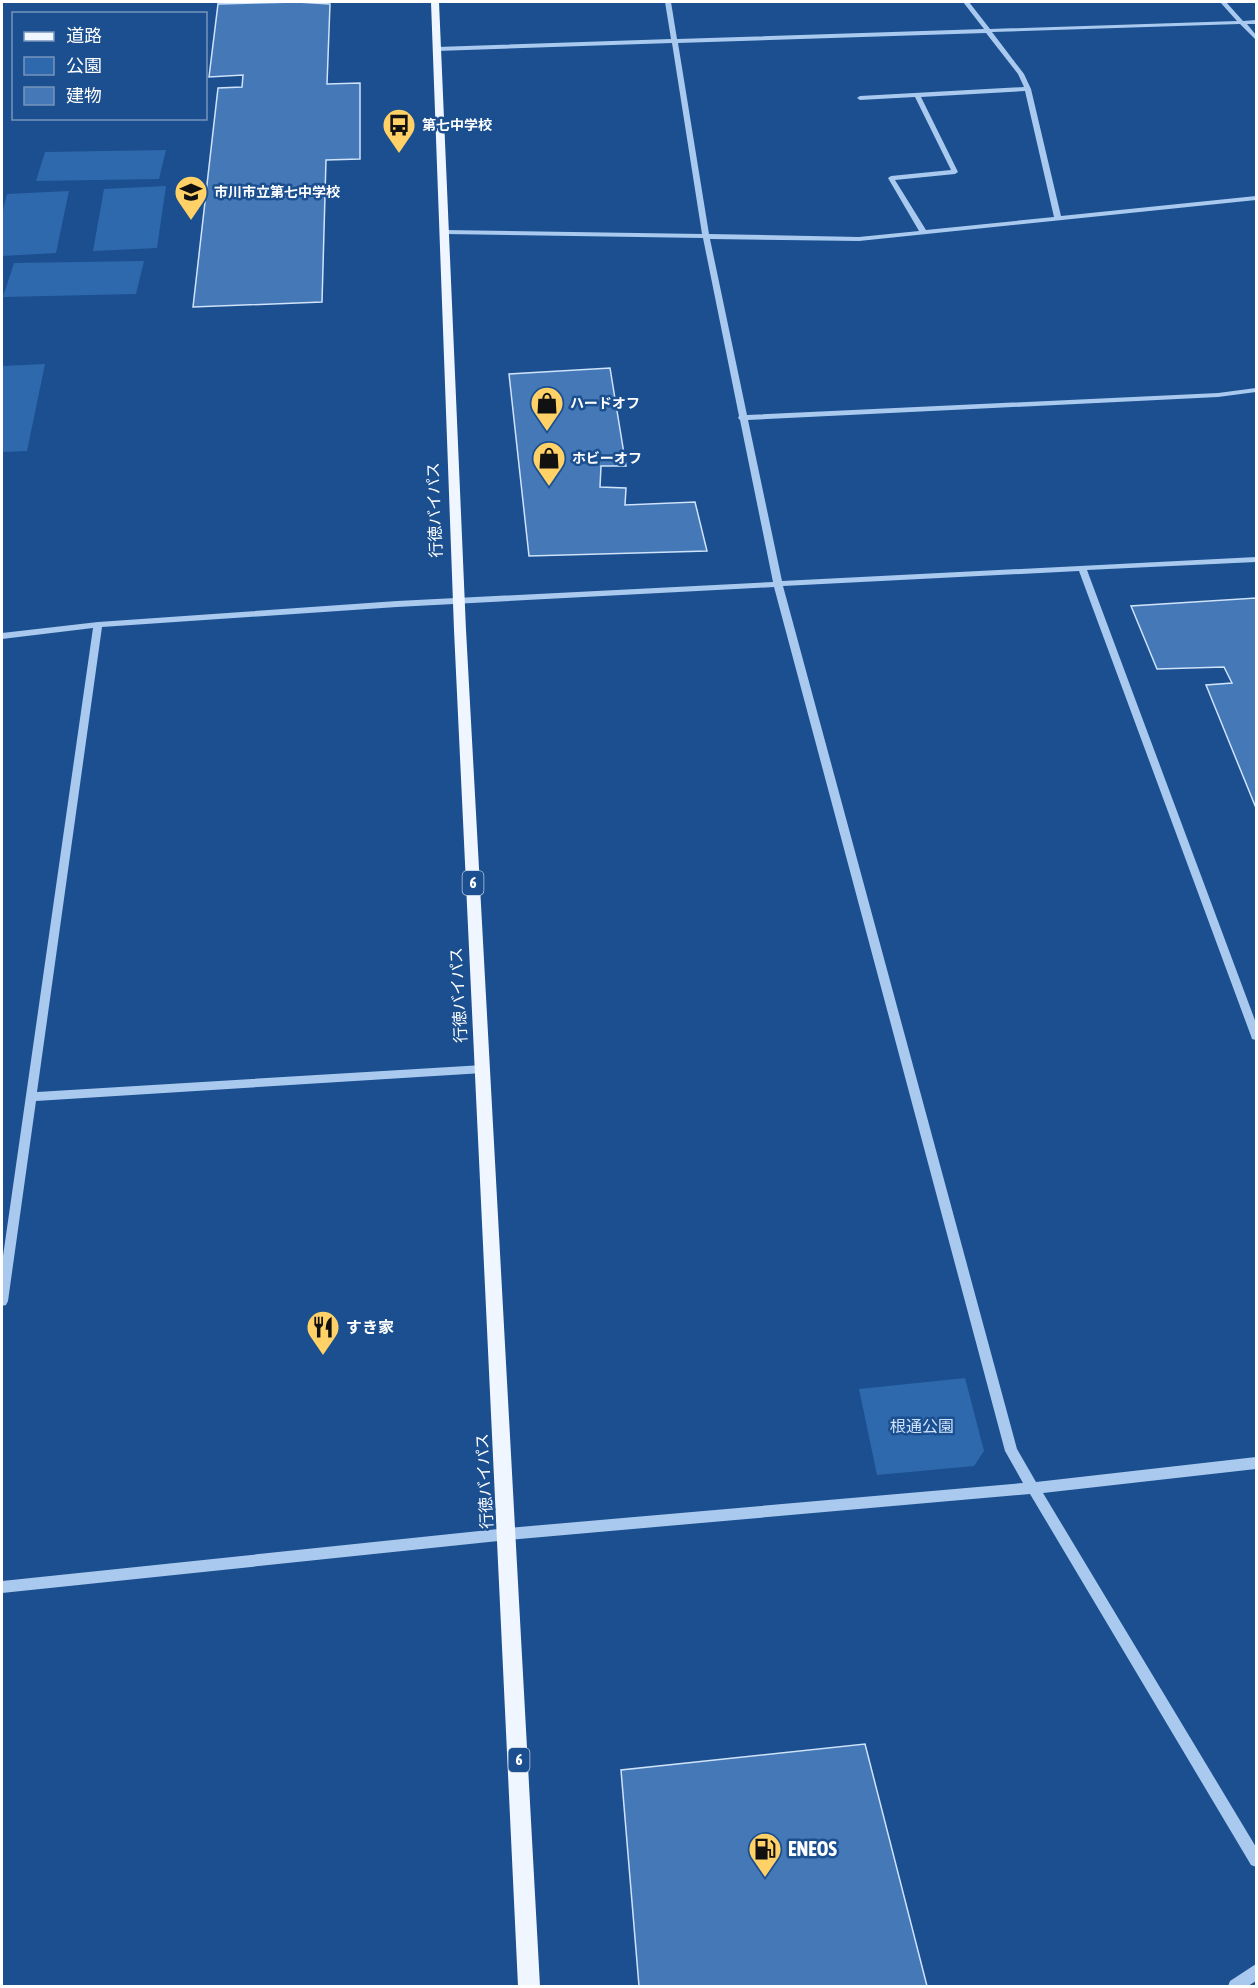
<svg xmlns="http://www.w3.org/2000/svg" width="1258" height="1988" viewBox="0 0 1258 1988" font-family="'Asap Condensed','Noto Sans JP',sans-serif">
<rect width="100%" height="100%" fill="#1b4f8f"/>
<path fill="#2e69ad" d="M166,150L159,179L36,181L45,152Z
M166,186L157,248L93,251L104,189Z
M69,191L56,253L2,256V214L7,194Z
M144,261L136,294L3,297L14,263Z
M45,364L27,451L2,452V366Z
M965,1378L984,1451L974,1466L877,1475L859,1389Z"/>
<path fill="#4478b7" stroke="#cfe3fa" stroke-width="1.5" d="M218,2H297L218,4Z
M297,2L330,4L327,84L360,83V159L326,160L322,302L193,307L218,88L242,87L243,75L209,77L218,4Z
M610,368L626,466H601L600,487L626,488L625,505L695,502L707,551L529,556L509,374Z
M1256,598V808L1206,685L1232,683L1224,667L1157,669L1131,606Z
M865,1744L927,1986H639L621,1770Z"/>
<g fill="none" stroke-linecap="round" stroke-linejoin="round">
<path fill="#a9c9ee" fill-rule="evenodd" d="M665,2H671L677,39L984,29L963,2H969L990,29L1237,21L1220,2H1226L1243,21L1256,20V24H1247L1256,35V40L1240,24L992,32L1024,74L1031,89L1061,216L1256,196V200L859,241L710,239L747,415L1218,393L1256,388V392L1218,397L748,420L782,581L1256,557V562L1087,570L1256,1023V1040L1252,1039L1251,1036L1079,571L783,586L1017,1449L1036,1482L1256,1457V1469L1043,1493L1256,1847V1867L1251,1865L1030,1494L508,1540L2,1593V1581L508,1528L1023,1483L1005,1451L774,587L397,607L102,627L37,1092L483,1065L487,1066L488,1069L487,1072L483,1073L36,1101L8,1301L6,1305L2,1306V1263L93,628L2,639V633L98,622L397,601L773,582L740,420L738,418L739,416L703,238L445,234L442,232L445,230L702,234L672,43L437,51L434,49L437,47L671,39ZM986,33L1018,74L1024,87L860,96L857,98L860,100L915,97L951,170L891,176L888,178L919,231L859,237L709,234L678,43ZM1025,91L1054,217L926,230L895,180L955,174L958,172L921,97Z
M1256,1964V1981L1248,1986H1228L1230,1981Z"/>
<path fill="#f0f6ff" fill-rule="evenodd" d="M431,2H439L466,630L540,1986H518L454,630Z"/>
</g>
<defs>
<symbol id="bus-pin" viewBox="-11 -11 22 30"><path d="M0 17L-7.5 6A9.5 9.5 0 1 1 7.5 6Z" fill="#ffd166" stroke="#1b4f8f"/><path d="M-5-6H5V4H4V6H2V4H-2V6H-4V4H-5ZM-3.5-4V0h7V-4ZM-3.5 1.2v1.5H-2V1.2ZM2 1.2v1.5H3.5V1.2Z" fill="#111"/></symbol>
<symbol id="school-pin" viewBox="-11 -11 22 30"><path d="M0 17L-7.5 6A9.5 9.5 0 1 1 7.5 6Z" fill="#ffd166" stroke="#1b4f8f"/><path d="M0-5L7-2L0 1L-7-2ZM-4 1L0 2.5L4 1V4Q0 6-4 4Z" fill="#111"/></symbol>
<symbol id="shop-pin" viewBox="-11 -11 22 30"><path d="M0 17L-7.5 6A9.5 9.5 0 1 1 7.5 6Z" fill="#ffd166" stroke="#1b4f8f"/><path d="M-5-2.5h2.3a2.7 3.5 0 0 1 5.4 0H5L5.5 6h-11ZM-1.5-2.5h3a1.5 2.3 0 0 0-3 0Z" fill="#111"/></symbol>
<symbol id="restaurant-pin" viewBox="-11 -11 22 30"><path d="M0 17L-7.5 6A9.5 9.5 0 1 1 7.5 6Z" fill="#ffd166" stroke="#1b4f8f"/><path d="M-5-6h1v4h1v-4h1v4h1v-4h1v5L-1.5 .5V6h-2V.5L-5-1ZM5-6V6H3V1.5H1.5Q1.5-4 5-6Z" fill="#111"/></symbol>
<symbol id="fuel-pin" viewBox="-11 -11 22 30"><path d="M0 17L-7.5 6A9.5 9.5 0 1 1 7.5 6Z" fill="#ffd166" stroke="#1b4f8f"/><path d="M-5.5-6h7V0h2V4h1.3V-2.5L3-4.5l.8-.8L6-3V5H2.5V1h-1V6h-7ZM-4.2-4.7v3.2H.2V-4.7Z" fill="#111"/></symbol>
</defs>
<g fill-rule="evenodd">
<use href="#bus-pin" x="380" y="106" width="38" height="52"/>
<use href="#school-pin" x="172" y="173" width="38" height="52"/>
<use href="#shop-pin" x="528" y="384" width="38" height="52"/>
<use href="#shop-pin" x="530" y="439" width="38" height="52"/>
<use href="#restaurant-pin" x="304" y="1308" width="38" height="52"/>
<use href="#fuel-pin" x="746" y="1830" width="38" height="52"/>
</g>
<g text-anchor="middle" stroke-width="5" stroke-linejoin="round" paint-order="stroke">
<g font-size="14" font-weight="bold" fill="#fff" stroke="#1b4f8f" text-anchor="start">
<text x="422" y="130">第七中学校</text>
<text x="214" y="197">市川市立第七中学校</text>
<text x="570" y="408">ハードオフ</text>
<text x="572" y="463">ホビーオフ</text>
</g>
<g fill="#1b4f8f" stroke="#bbcadd" stroke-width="1.5">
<rect x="462.5" y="871" width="21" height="24" rx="4.5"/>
<rect x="508.5" y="1748" width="21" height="24" rx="4.5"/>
</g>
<g font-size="15" font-weight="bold" fill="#fff">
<text x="473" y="888">6</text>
<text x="519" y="1765">6</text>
</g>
<g font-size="16" fill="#fff" stroke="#1b4f8f">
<text transform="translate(434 510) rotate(-92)" y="6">行徳バイパス</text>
<text transform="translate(458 995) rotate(-93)" y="6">行徳バイパス</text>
<text transform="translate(484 1481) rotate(-93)" y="6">行徳バイパス</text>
</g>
<g font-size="16" font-weight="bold" fill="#fff" stroke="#1b4f8f" text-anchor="start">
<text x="346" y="1333">すき家</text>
</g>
<g font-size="16" fill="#cfe3fa" stroke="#1b4f8f">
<text x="922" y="1432">根通公園</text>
</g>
<g font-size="20" font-weight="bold" fill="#fff" stroke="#1b4f8f" text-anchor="start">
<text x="788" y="1856">ENEOS</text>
</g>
</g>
<rect width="1258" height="1988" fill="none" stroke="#ffffff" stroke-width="6"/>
<rect x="12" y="12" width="195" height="108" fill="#1b4f8f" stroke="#7695bc" stroke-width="1.5"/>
<rect x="24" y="32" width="30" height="9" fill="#f0f6ff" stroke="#7695bc" stroke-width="1.5"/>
<text x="66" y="42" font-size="18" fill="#ffffff">道路</text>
<rect x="24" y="57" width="30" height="18" fill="#2e69ad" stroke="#7695bc" stroke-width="1.5"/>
<text x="66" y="72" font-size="18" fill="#ffffff">公園</text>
<rect x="24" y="87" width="30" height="18" fill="#4478b7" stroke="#7695bc" stroke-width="1.5"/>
<text x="66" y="102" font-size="18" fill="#ffffff">建物</text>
</svg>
